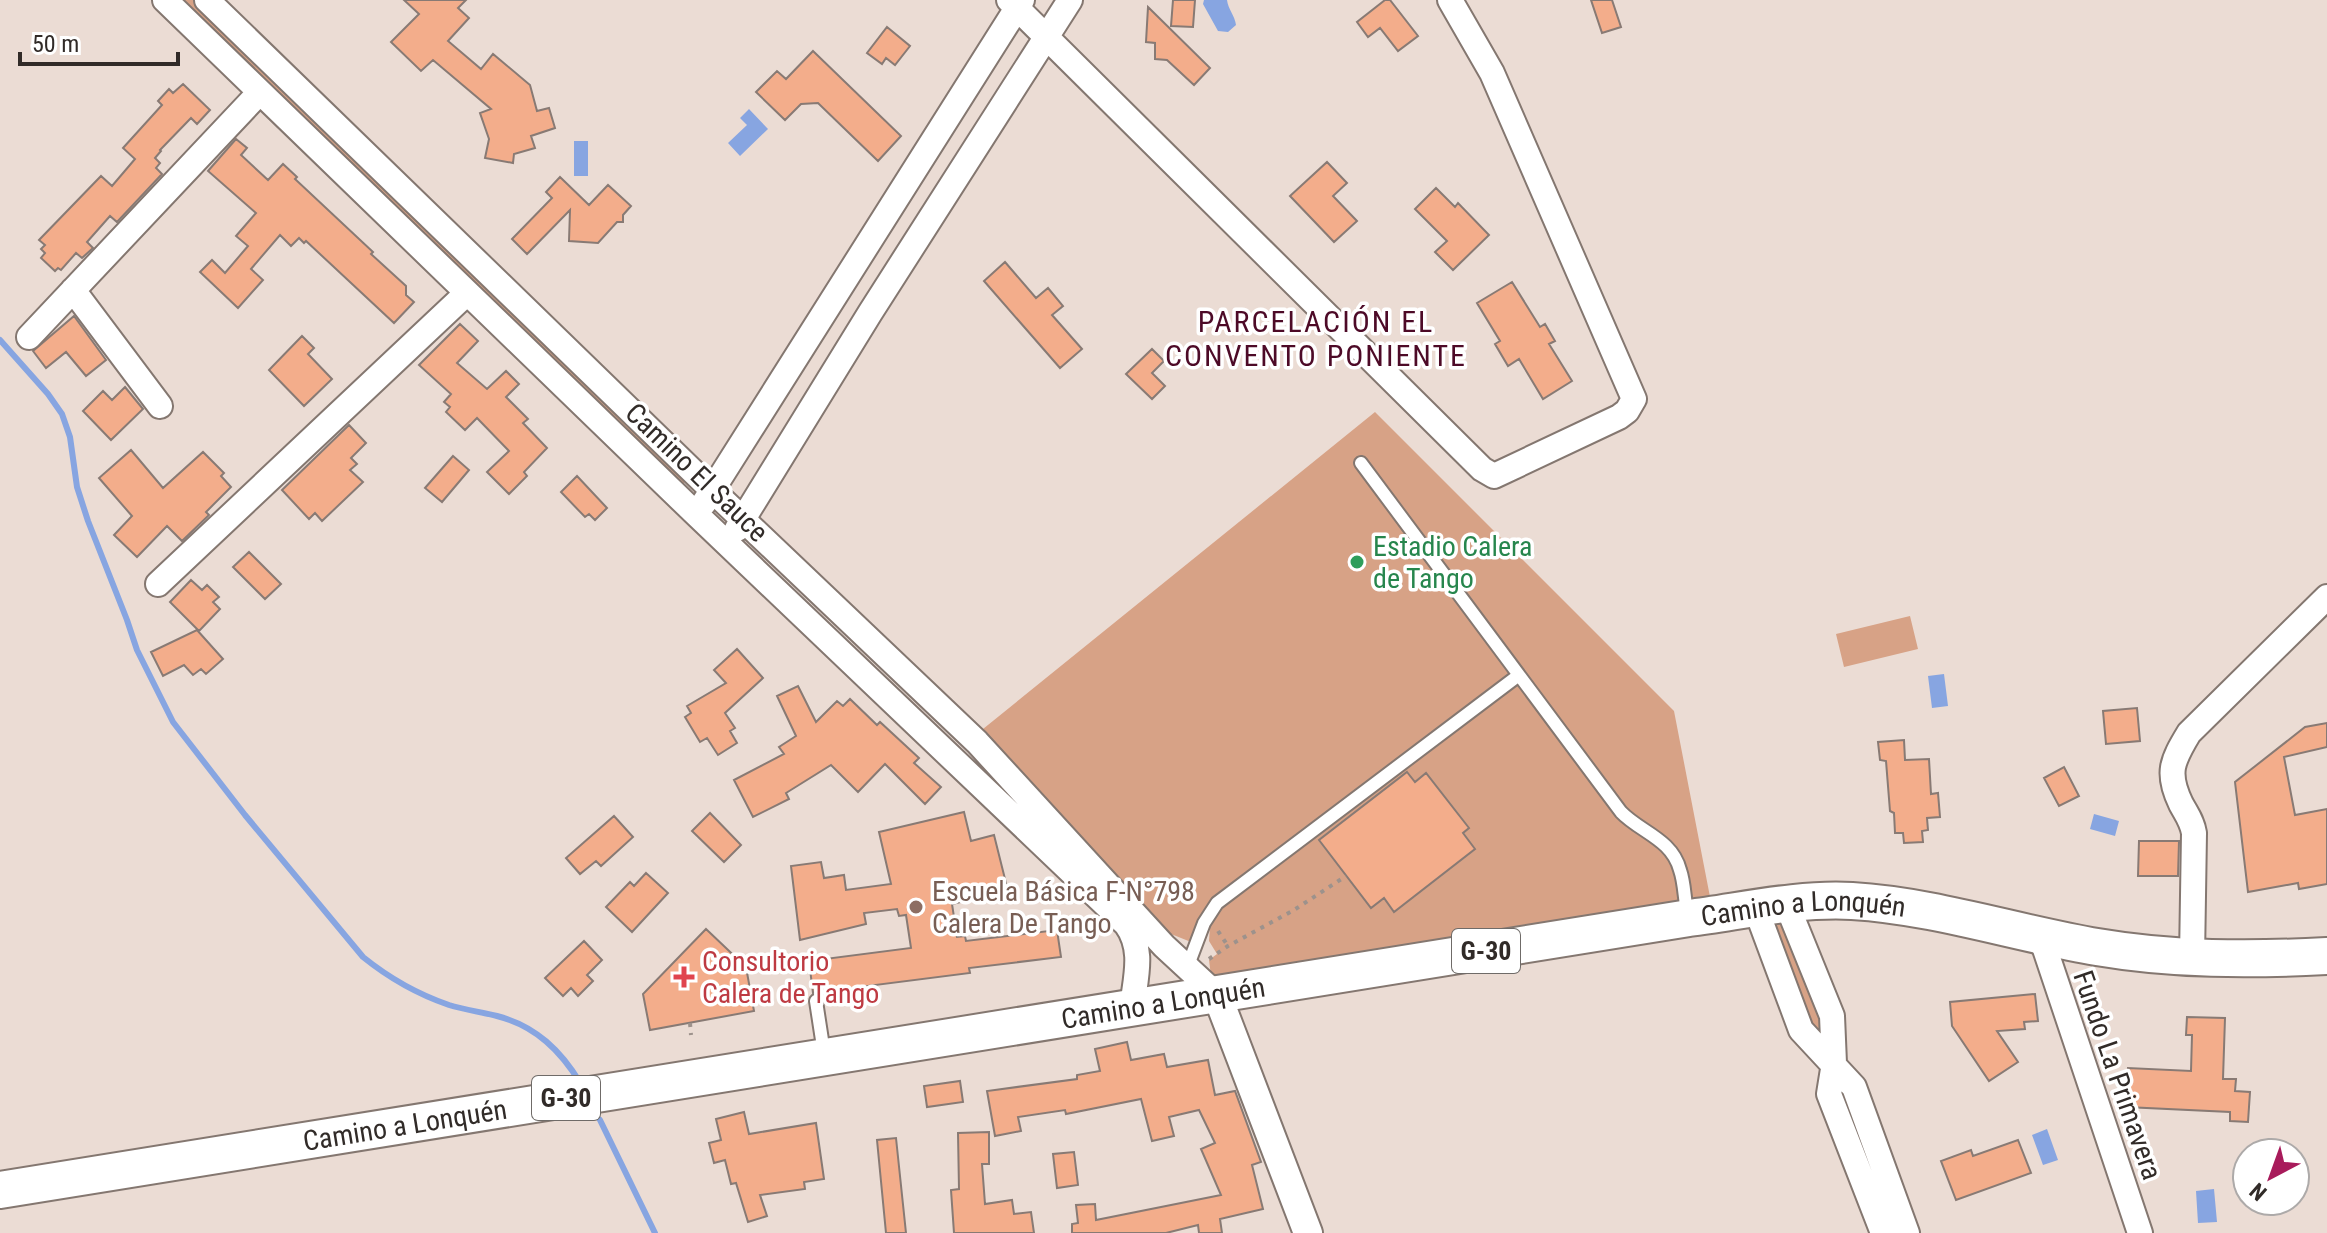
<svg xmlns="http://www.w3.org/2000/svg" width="2327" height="1233" viewBox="0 0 2327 1233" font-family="'Roboto Condensed',sans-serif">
<rect width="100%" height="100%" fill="#ebdcd4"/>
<path fill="#d7a286" d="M184,0H199L690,476L683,484Z
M1375,412L1674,711L1711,902L1225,979L1211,976L1209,960L1217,954L1209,941L1210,926L1198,921L1191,942L1171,934L983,729Z
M1910,616L1918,649L1844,667L1836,634Z
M1789,921L1825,1019L1828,1050L1806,1027L1769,928Z"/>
<path fill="#87a5e1" d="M1204,0H1227C1228,9 1235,16 1236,25L1228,32L1218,31L1203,4Z
M749,109L768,129L740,156L728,143L747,125L740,118Z
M574,141H588V176H574Z
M1944,674L1948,706L1932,708L1928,676Z
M2094,814L2119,821L2115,836L2090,829Z
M2047,1129L2058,1160L2043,1165L2032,1135Z
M2214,1189L2217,1222L2198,1223L2196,1191Z"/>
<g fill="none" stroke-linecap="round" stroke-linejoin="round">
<path stroke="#87a5e1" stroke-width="6" d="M0,340L48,394L62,414L70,437L77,487L88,521L127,620L137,650L173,722L245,815L363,957C389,978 417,994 449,1005C465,1010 482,1012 497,1016C536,1026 561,1051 581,1084
M600,1120L655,1233"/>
</g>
<path fill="#f3ad8b" stroke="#887a74" stroke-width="2" d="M404,0H466L458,8L469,18L448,41L481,69L493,54L530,85L537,111L549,108L555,128L531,136L535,148L514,154L513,163L485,158L489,139L480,113L491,109L433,60L421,71L391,42L419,14Z
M1173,0H1195L1193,27L1171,26Z
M1385,0H1390L1418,36L1398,51L1380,28L1368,37L1357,22Z
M1591,0H1612L1621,27L1602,33Z
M1148,7L1210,68L1194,85L1167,60L1155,59V43L1146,42Z
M887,27L910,46L895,65L886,58L882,64L867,53Z
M813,51L901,136L878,161L818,103L801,104L785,120L756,92L777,71L786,79Z
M183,84L210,110L197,124L191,118L160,150L161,151L155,158L160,163L156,168L162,174L117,222L110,216L87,242L93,248L82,258L76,253L61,270L58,268L55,271L41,258L45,253L41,249L45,245L39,240L101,176L112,186L135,159L123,148L162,105L158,101L169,89L173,93Z
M236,139L247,148L241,155L268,180L283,164L297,177L295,179L373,252L371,254L406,286V295L414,302L394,323L306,241L304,243L299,238L291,246L280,235L251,269L263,280L238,308L200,272L212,260L225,273L248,246L236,236L256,213L208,171Z
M1327,162L1347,183L1333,196L1357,221L1334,242L1290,196Z
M560,177L589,205L608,185L631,206L623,215V222H617L598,243L569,241L570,210L527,254L512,239L552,198L546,192Z
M1436,188L1455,207L1458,203L1489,235L1453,270L1435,252L1447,241L1415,209Z
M1005,262L1036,298L1048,288L1063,306L1052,315L1082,349L1060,368L984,281Z
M1512,282L1540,327L1545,324L1555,341L1549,344L1572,381L1543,399L1519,359L1508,366L1495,344L1500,341L1477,303Z
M74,316L106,360L86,376L66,352L46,368L33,351Z
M460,324L478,341L457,363L487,389L506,371L519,384L506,397L528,419L523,423L547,448L524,472L527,476L509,494L487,472L509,451L477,418L465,430L446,412L450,407L444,402L451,394L419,365Z
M302,336L314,348L308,354L332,379L304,406L269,370Z
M1152,349L1164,361L1152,373L1165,386L1152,399L1126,374Z
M125,387L143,409L111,440L83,411L103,391L112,400Z
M349,425L366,443L351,458L357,464L350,470L363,482L322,521L315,513L309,519L282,490Z
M131,450L163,488L203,452L224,473L221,476L231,487L206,512L209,515L182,541L167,526L137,557L114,535L132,516L99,478Z
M453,456L469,470L442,502L425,488Z
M577,476L607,508L595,520L589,514L585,517L561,492Z
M249,552L281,584L265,599L233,567Z
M191,580L202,590L207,585L219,597L213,602L220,609L199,631L170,602Z
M197,630L223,659L206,674L201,669L193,675L184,665L163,676L151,652Z
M737,649L763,678L725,713L735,728L730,731L737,743L718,755L707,738L700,742L685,717L691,713L687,706L726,683L714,670Z
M798,686L816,722L837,701L843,706L850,699L877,725L880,722L919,758L914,763L941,787L925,804L885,764L858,792L831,765L786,793L789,799L753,817L734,780L784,754L779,747L796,736L777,696Z
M2137,708L2140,741L2106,744L2103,711Z
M2327,723V747L2284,757L2295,815L2327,809V884L2299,889L2298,883L2248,892L2235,782L2305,727Z
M1904,740L1905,760L1929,759L1931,794L1938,793L1940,817L1927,818L1928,830L1922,831L1923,842L1904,843L1903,833H1895L1894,813L1890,811L1886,761L1880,760L1878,742Z
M2064,767L2079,796L2059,806L2044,778Z
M1407,772L1415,782L1426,773L1469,828L1463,833L1475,849L1394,912L1384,898L1371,908L1319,840Z
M964,812L971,841L994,835L1008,891L952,904L957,937L965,936L966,941L1057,930L1061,957L969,968L970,973L813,993L809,961L911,948L906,915L899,916L897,909L864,913L866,924L800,940L791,866L821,862L824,878L844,875L846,890L891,884L879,832Z
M710,813L741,845L724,862L692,831Z
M614,816L633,837L601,866L596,861L580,874L566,858Z
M2139,841H2179L2178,876H2138Z
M646,873L668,893L632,932L606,907L630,882L634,886Z
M706,929L746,967L754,1011L650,1030L643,994Z
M584,941L602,960L587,975L593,981L578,996L571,988L563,996L545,978Z
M2035,994L2038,1021L2024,1022L2025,1029L1997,1031L2018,1062L1989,1081L1952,1026L1950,1002Z
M2187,1017L2225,1018L2223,1079H2236L2235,1091L2250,1092L2248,1122L2230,1121V1112L2126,1107L2128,1068L2191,1071L2192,1035H2186Z
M1127,1042L1131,1060L1164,1054L1167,1067L1208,1060L1215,1095L1235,1091L1261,1162L1252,1165L1263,1209L1220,1219L1222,1233H1199L1198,1225L1166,1233H1072V1224L1078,1223L1076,1205L1095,1204L1096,1220L1221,1195L1201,1149L1215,1143L1199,1110L1169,1117L1174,1136L1152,1141L1141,1099L1066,1114L1065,1110L1018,1117L1021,1131L995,1136L987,1091L1077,1079V1075L1100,1071L1095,1049Z
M960,1081L963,1102L927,1107L924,1086Z
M744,1112L749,1134L816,1123L824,1179L804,1182L805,1189L760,1195L767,1216L748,1222L736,1183L731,1184L725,1160L714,1163L709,1143L721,1140L716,1119Z
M989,1132V1164H982L985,1204L1012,1200L1014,1214L1031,1212L1034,1233H954L951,1190L959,1189L958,1133Z
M896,1138L906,1233H886L877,1140Z
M2018,1140L2031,1173L1956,1200L1941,1161L1971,1150L1973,1156Z
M1074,1152L1078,1185L1057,1188L1053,1154Z"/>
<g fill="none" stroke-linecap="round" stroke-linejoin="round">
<defs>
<path id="service" d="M1361,463L1621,812C1640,832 1672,839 1680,870C1685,884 1684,900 1688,915
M1187,968L1204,923L1217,903L1519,675
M816,1001L824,1053"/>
<path id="minor" d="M165,0L697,515L1126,924C1145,950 1135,979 1132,1008
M207,0L712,490L977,742L1164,946L1217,995
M1009,0L1482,469L1494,476L1619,417L1627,411L1634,399L1492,73L1450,0
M73,290L160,406
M29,337L260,92
M704,503L1022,0
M737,529L870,313L1070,0
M158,584L467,293
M1787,905L1832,1016L1834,1063L1829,1094L1883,1233
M1756,909L1801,1030L1854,1087L1907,1233
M2041,937L2140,1233
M2192,958L2194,833C2192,821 2187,815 2181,804C2166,773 2172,761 2189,733L2327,597"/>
<path id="tertiary" d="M1217,995L1308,1233"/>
<g id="primary">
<path id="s1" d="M0,1190L1689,918C1743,911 1798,898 1852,901C1935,906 2015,933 2097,947C2173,960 2250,960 2327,956"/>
</g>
</defs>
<use href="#service" stroke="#847770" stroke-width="16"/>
<use href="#minor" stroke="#847770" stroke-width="28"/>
<use href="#tertiary" stroke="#847770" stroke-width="32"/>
<use href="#primary" stroke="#847770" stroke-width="40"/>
<path stroke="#9d928c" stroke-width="4" stroke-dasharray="4 6" stroke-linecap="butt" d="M1218,931L1228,946
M1209,959L1228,946L1294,910L1346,876
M690,1023L691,1035"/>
<use href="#service" stroke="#fff" stroke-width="12"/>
<use href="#minor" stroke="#fff" stroke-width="24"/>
<use href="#tertiary" stroke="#fff" stroke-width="28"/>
<use href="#primary" stroke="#fff" stroke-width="36"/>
</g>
<circle fill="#2e9e5b" stroke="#fff" stroke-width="3" cx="1357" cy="562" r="8"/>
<circle fill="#8d6e63" stroke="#fff" stroke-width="3" cx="916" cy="907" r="8"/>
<path fill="#e0444e" stroke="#fff" stroke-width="3" d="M680 965h8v8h8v8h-8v8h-8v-8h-8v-8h8z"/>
<g text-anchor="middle" stroke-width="7" stroke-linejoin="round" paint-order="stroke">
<g fill="#fff" stroke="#6f6b68" stroke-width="2">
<rect x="1452" y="929" width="68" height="44" rx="6"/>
<rect x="532" y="1076" width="68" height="44" rx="6"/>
</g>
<g font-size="26" font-weight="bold" fill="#312b28">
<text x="1486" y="960">G-30</text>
<text x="566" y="1107">G-30</text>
</g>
<g font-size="28" fill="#312b28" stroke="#fff">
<text transform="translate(697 472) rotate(44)" y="10">Camino El Sauce</text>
<text dy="10" stroke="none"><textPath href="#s1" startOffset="1826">Camino a Lonquén</textPath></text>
<text dy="10" stroke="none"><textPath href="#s1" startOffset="1178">Camino a Lonquén</textPath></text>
<text transform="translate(2118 1075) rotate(71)" y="10">Fundo La Primavera</text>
<text dy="10" stroke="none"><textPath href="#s1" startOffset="410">Camino a Lonquén</textPath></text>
</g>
<g font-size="28" fill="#27864d" stroke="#fff" text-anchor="start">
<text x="1373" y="556">Estadio Calera<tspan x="1373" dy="32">de Tango</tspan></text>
</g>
<g font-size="28" fill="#785e54" stroke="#fff" text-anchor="start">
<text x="932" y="901">Escuela Básica F-N°798<tspan x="932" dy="32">Calera De Tango</tspan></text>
</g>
<g font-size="28" fill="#be3a42" stroke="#fff" text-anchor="start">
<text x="702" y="971">Consultorio<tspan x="702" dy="32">Calera de Tango</tspan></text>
</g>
<g font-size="30" letter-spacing="2" fill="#4d0a27" stroke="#fff">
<text x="1316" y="332">PARCELACIÓN EL<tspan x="1316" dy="34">CONVENTO PONIENTE</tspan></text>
</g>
</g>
<g transform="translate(2271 1177) rotate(221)"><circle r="38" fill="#ffffff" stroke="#adaaa9" stroke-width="2"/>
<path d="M0-6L14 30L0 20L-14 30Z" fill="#a81b5b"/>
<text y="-12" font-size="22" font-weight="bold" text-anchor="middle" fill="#312b28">N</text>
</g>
<path d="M20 52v12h158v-12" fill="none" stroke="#312b28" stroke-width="4"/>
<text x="32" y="52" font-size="24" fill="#312b28" stroke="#ffffff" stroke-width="6" paint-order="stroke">50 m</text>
</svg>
